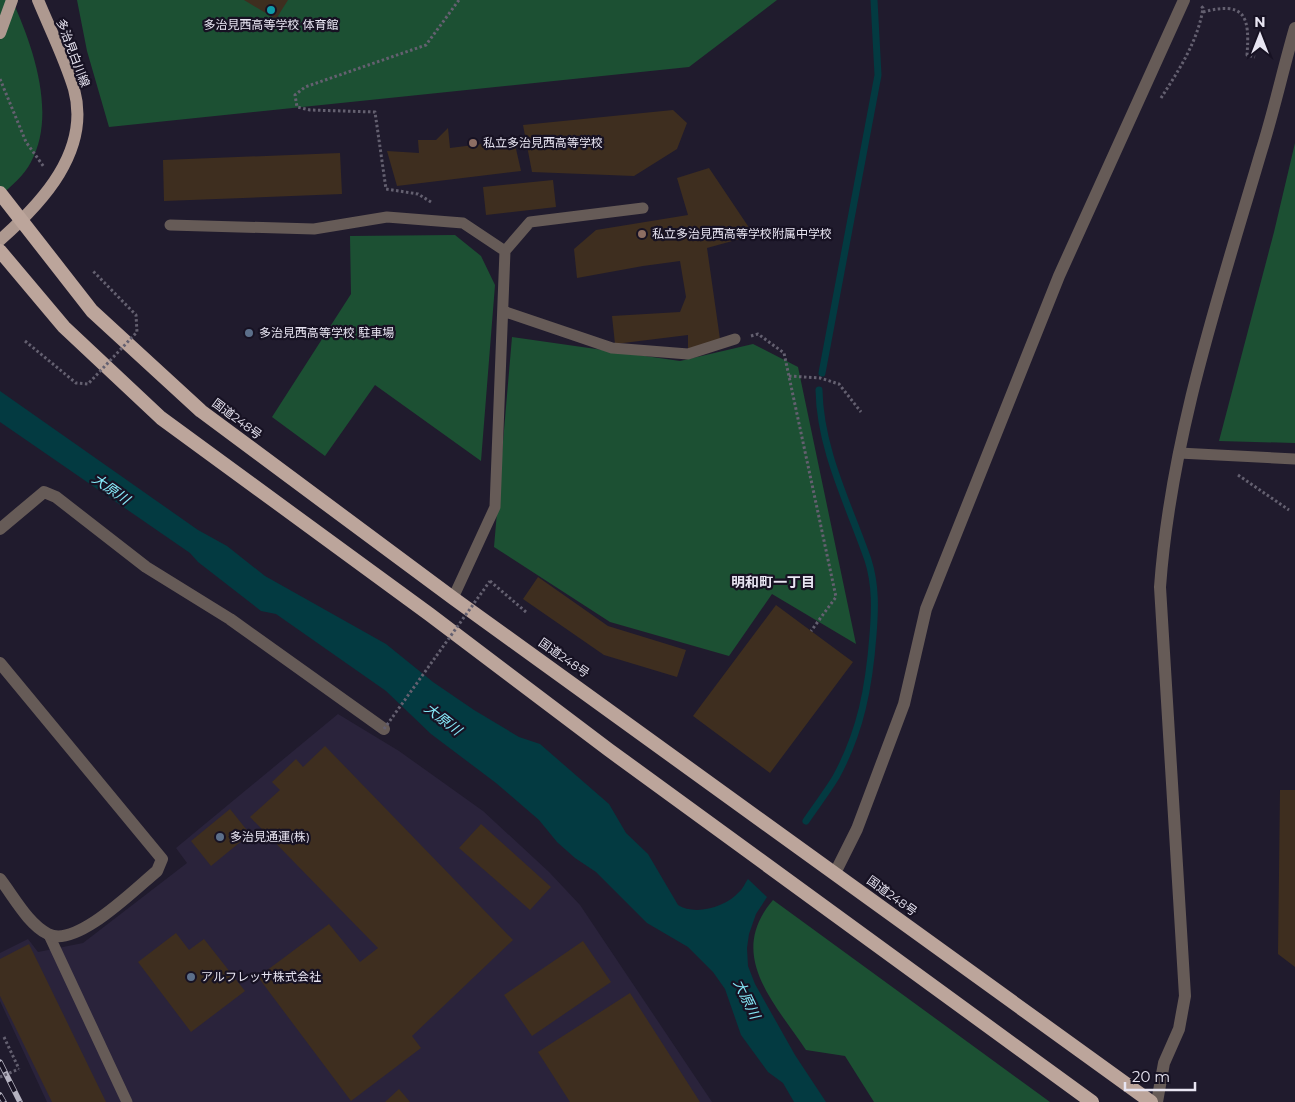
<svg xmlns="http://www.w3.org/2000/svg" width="1295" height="1102" viewBox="0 0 1295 1102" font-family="Montserrat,'Noto Sans JP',sans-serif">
<rect width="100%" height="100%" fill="#201b2d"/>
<path fill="#2a233b" d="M338,714L399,751L483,811L549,872L580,905L712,1102H47L0,1001V953L28,939L38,952L83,943L187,863L176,848Z"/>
<path fill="#1c5033" d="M0,0H12C33,46 57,114 31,162C24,176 11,186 0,196Z
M77,0H777L689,67L109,127L87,51Z
M1295,143V443L1219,441L1274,232Z
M455,235L481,256L495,285L481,461L375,385L325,456L272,417L351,294L350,236Z
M512,337L680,361L753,344L798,367L856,644L772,594L729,656L610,622L494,547Z
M773,900L1050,1102H874L845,1056L806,1050C774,1002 726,955 773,900Z"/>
<path fill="#033a41" d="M0,391L198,530L227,546L265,576L386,644L433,682L474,710L519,737L540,744L609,804L626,833L648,854L678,905C695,916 726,907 739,892C743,889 745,883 748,879L767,897L756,914L749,934L747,948L748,966L755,984L795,1055L826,1102H794L783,1083L768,1072L741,1035L725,989L713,972L688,947L647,923L596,872L575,858L557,842L539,820L496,783L431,734L386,691L276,614L261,611L198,562L190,553L0,422Z"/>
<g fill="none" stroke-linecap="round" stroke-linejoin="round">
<path stroke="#033a41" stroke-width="7" d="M822,373L878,75L874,0
M806,821C816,806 827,792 836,777C861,731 869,687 873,635C875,610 876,585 868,560C849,505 820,450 819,390"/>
</g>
<path fill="#3e2e1f" d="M244,0H288L276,19Z
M673,110L687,123L677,149L634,176L532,172L523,125Z
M448,128L450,148L514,140L521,171L397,186L387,151L419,153L418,140H436Z
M340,153L342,194L164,201L163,160Z
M709,168L754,235L707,248L720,339L688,349V335L615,344L612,316L680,312L686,297L680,261L643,266L577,278L574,249L596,230L688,215L677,178Z
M553,180L556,207L486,215L483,187Z
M538,577L608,626L686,650L677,677L604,655L523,599Z
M776,605L853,662L770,773L693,716Z
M325,746L513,940L412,1036L421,1048L351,1101L258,977L329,924L360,962L378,948L250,817L280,790L272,782L296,759L303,767Z
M1280,790H1295V967L1278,954Z
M230,809L250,834L211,866L191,841Z
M481,824L551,887L530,910L459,848Z
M176,933L189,950L204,939L245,991L191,1032L138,962Z
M583,941L611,982L532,1036L504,995Z
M29,944L106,1102H52L0,996V959Z
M630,993L700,1102H570L538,1052Z
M399,1089L410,1102H385Z"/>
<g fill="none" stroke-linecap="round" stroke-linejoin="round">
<path stroke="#646070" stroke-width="3" stroke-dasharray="2.5 2.5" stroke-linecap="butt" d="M1203,12C1245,1 1250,16 1247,55L1255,57
M0,79L26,142L44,167
M1161,98C1179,70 1198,41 1203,8L1201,6
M431,202L418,194L386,189L375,112L310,110L297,107L295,95L305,87L426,45L459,0
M751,336L758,334L784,353L836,597L811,631
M789,376L820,378L839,384L861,412
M1238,475L1289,510
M490,581L526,612
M4,1037L19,1069"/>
<path stroke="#665b57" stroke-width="11" d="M170,225L314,229L387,217L463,223L505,251
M503,311L612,348L688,354L735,339
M1179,453L1295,459
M453,598L495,507L505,251L530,222L643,208
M49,935L127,1102"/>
<path stroke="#665b57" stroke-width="12" d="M0,529L44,492L56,497L146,567L230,619L384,729
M0,663L162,859L157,871C136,888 76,949 48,934C28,924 14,897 0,879
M835,873L857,829L904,704L926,609L1059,276L1184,0"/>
<path stroke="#665b57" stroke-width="12" d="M1157,1102L1164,1063L1179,1029L1185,996L1160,587C1171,437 1219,295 1261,152C1274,111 1283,69 1295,28"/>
<path stroke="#ae9990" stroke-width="12" d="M0,33L12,0
M0,240C42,203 91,151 74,89C65,59 50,29 38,0"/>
<path stroke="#bca59b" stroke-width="14" d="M0,193L92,311L201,411L453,598L1151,1102
M0,251L64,327L161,418L429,614L609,750L1092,1102"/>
<defs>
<path id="rail" d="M0,1062L20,1102
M0,1095L4,1102"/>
</defs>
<use href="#rail" stroke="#b6b3c1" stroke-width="5.5"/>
<use href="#rail" stroke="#171223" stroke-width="4" stroke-dasharray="11" stroke-linecap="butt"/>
<path stroke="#646070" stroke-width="3" stroke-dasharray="2.5 2.5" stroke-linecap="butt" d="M25,341L76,383L88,384L137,332L136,315L93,271
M384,729L490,581
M0,1077L19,1069"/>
</g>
<circle fill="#0f9aa8" stroke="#171223" stroke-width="2" cx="271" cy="10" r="5"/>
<g fill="#8d6e63" stroke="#171223" stroke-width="2">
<circle cx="473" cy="143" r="5"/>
<circle cx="642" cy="234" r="5"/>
</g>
<g fill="#5c6f8a" stroke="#171223" stroke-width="2">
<circle cx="249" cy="333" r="5"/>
<circle cx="220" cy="837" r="5"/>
<circle cx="191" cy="977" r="5"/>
</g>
<g text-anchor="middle" stroke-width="4.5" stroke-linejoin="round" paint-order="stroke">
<g font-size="12" fill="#e8e5f2" stroke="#171223" text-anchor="start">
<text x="271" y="29" text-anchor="middle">多治見西高等学校 体育館</text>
<text x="483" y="147">私立多治見西高等学校</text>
<text x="652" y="238">私立多治見西高等学校附属中学校</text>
<text x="259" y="337">多治見西高等学校 駐車場</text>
<text x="230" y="841">多治見通運(株)</text>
<text x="201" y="981">アルフレッサ株式会社</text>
</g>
<g font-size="12" fill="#e8e5f2" stroke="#171223">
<text transform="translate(73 53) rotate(69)" y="4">多治見白川線</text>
<text transform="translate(237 419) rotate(37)" y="4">国道248号</text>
<text transform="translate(564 658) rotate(35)" y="4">国道248号</text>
<text transform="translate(892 896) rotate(36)" y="4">国道248号</text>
</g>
<g font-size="14" font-style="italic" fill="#86e9f8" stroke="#171223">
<text transform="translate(111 489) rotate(35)" y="5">大原川</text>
<text transform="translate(443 719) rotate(38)" y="5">大原川</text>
<text transform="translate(747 999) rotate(64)" y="5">大原川</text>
</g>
<g font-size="14" font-weight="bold" fill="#e8e5f2" stroke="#171223">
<text x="773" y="587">明和町一丁目</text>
</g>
</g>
<g transform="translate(1260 35)" stroke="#171223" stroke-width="4" paint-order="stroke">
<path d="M0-4L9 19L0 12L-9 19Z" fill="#e8e5f2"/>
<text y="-8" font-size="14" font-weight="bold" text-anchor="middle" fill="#e8e5f2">N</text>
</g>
<path d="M1125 1082v8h70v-8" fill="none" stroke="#e8e5f2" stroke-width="2.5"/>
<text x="1132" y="1082" font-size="15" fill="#e8e5f2" stroke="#171223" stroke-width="4" paint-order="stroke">20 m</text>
</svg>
